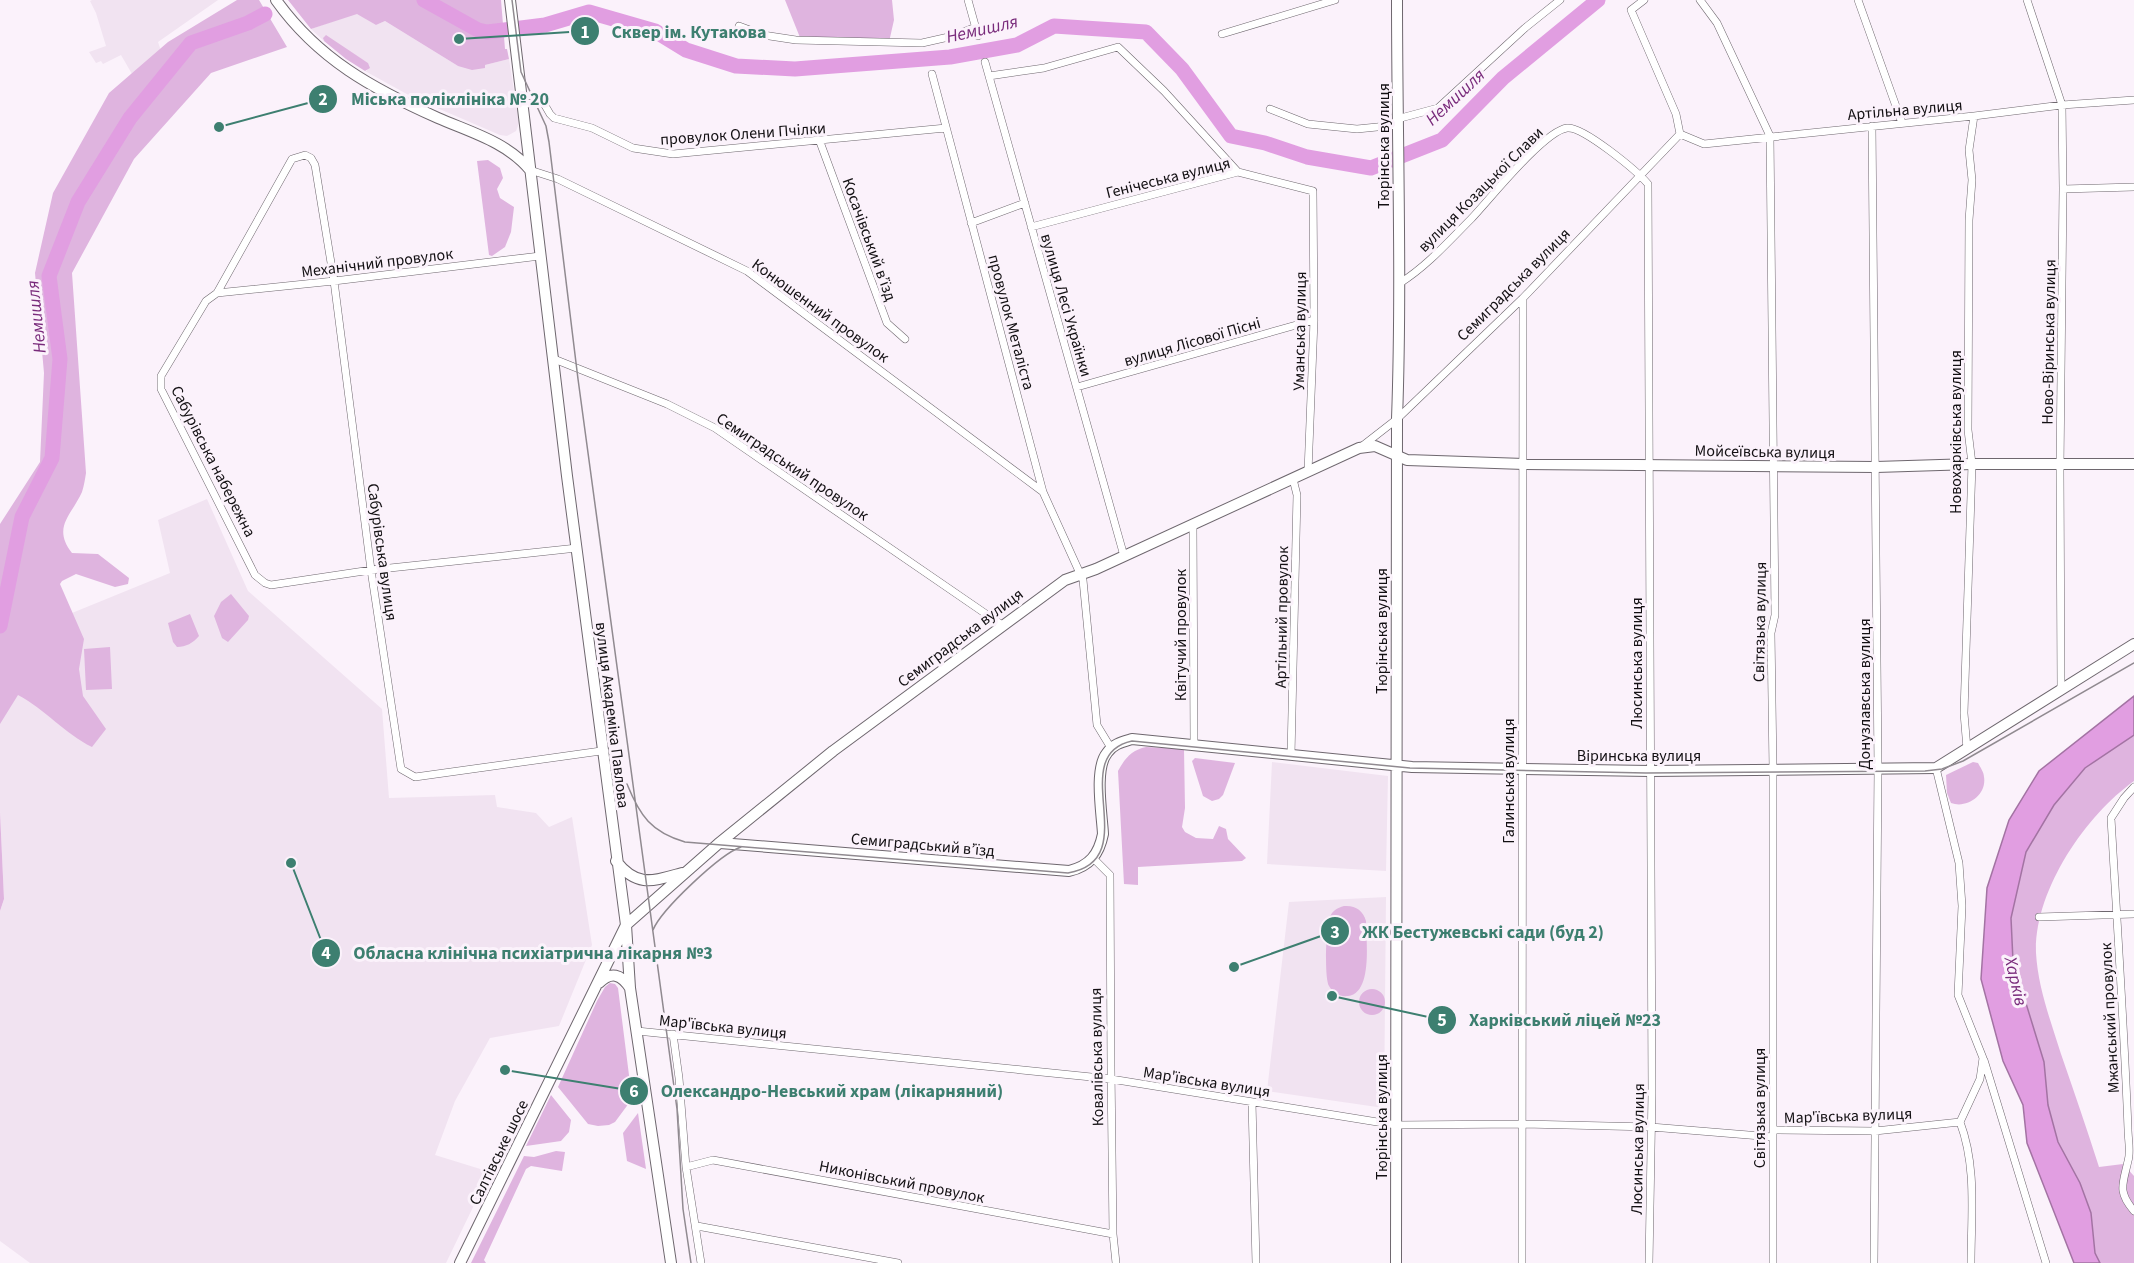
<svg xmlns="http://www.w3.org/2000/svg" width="2134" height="1263" viewBox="0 0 2134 1263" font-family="'Source Sans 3',sans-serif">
<rect width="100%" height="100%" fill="#fbf2fb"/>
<path fill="#f1e3f1" d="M92,0H218L158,42L161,51L132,74L121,55L103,64L101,61L96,63L89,52L106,46L96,13L90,1Z
M357,13L376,25L385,21L458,66L485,67V65L509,59L519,123L516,131L507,136L500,135L414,98L365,71H367L368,63L349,51L323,39L324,41L311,29Z
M207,499L248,591L382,709L389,798L495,795L497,807L536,813L549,827L572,817L592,945L559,1026L490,1038L455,1101L435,1155L490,1172L446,1263H30L0,1241V911L4,899L0,811V718L72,613L170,573L158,520Z
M1272,762L1388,776L1386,871L1267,864Z
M1386,897L1384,1108L1267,1091L1289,902Z"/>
<path fill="#dfb4df" d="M237,0H259L287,47L211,73L134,159L72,273L86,473C85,479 84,486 82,492C71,516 52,527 72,553L98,554L129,578L128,584L115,587L76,574L62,581L60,584L84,639L79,669L83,696L106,729L92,747C65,734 45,709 18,695L0,724V524L40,462L44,373L35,273L53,193L109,93L168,42Z
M288,0H501L505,49H507L509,59L485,65V68L472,70L458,66L385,21L376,25L357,14L311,29Z
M785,0H892L894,20L889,42L801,40Z
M326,35L368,63L370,68L365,71L346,59L324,41L323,38Z
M488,160L500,168L503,178L497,189L500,198L514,207L511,232L505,247L492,256L489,255L477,161Z
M231,594L249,616L248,620L228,642L222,638L214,616L221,602Z
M190,614L199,636C193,643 186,647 177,647L173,642L168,623Z
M110,647L112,689L86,690L84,649Z
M2134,735V781C2085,816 2034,891 2036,953C2038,988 2051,1022 2061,1054C2074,1092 2087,1129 2099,1167L2123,1164L2134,1176V1263H2100L2095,1253L2091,1213L2080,1183L2058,1142L2048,1105L2044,1062L2013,961L2011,918L2026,852L2054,805L2085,768Z
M1146,747L1184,749L1185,808L1182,827L1185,832L1196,838L1213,839L1219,826L1226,829L1228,839L1246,858L1242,861L1138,867V885L1124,884L1118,771C1125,758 1132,750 1146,747Z
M1195,758L1235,763L1223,795L1219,799L1212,801L1203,796L1192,761Z
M1973,762L1978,763C1980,767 1984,772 1984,777C1987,795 1967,809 1951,803L1947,793L1946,775Z
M0,812L4,899L0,911Z
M1344,906C1355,905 1363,910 1366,921C1366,940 1373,993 1348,996C1340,997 1333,993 1329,986C1324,978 1326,925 1330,917C1332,911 1337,908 1344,906Z
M610,983L615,984L618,988L632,1099L615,1122L609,1125L598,1126L588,1124L558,1087L597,1001L605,987Z
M1359 1002a13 13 0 1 1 26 0a13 13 0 1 1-26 0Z
M551,1095L571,1120L569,1132L561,1141L526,1146Z
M638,1113L646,1169L627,1161L623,1133Z
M556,1151L565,1152L562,1171L531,1166L526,1169L484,1260L486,1263H471L524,1156L534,1157Z"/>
<path fill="#e19ee1" stroke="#a373a3" stroke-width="1.5" d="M2134,696V735L2085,768L2054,805L2026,852L2011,918L2013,961L2044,1062L2048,1105L2058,1142L2080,1183L2091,1213L2095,1253L2100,1263H2074L2027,1143L2023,1105L2003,1061L1981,979L1987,888L2009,820L2039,771Z"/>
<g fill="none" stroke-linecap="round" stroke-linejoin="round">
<path stroke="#e19ee1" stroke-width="15" d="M424,0L478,30L487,32L545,25L589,12L655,31L686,50L736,66L795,69L950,57L1017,45L1054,26L1146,32L1182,69L1231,136L1265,143L1307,157L1371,168L1442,140L1503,78L1598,0
M0,626L22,517L52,458L60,359L49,276L78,202L130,118L191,43L248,23L265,14"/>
<defs>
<path id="street" d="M968,0L978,36
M1644,0L1631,10L1676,114L1680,134
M1700,0L1717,23L1770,136L1775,615L1771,633L1773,769V1263
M1858,0L1902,123
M2027,0L2062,105L2063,189L2060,468L2061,689
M739,26L763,35L796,40L922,43L953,36L976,27
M1222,34L1335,0
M985,62L1124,556
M932,74L1043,492L1083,580L1097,725L1111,748
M989,76L1044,68L1118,47L1164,91L1238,172
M522,104L543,102L550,114L554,118L592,128L633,148L673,154L946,128
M1270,109L1308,124L1357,129L1397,125
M1397,119L1438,108L1525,28L1560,0
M1872,126L1878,768L1874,1263
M1680,134L1704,144L1974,116L2062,105L2134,100
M820,142L887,323L905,339
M530,170L558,179L747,271L1043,492
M2063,189L2134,187
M971,223L1025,203
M1031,227L1238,172L1313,191L1314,320L1308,472
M1400,283C1427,266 1449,241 1471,219C1490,199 1544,131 1567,128C1583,126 1637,171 1648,184L1652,1093L1649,1263
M217,293L334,281L540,256
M554,359L667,404L715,428L1002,625
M1077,387L1314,320
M1361,447L1397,419L1523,298L1680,134
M1193,524L1194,745
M577,548L371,570L271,585L265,583L255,575L161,389V376L206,301L217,293L292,159L305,155L311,158L315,165L334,281L371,570L401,769L415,777L601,751
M1967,749L1964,713L1972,464L1968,430L1969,220L1972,180L1969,150L1974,116
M1291,755L1297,495L1293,479
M1936,768L1959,863L1962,906L1958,995L1983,1058L1980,1079L1960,1122C1977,1167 1971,1216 1971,1263
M2134,787L2124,798L2111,818C2117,922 2124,1025 2128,1129C2128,1139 2131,1152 2128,1161C2123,1184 2117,1191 2134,1211
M1093,858L1110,875L1111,1069L1113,1234L1116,1263
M2039,917L2134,914
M637,1031L1111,1079L1396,1125L1523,1124L1651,1127L1773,1137
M673,1034L679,1078L686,1167L701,1263
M1984,1060L2046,1263
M1252,1102L1256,1263
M1773,1130L1875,1131L1960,1122
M686,1167L713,1160L1113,1234
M697,1226L898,1263
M1522,1263L1523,298"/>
<path id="secondary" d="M720,843L1069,871C1090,866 1099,854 1103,834C1102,814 1094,769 1107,753C1113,744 1122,742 1132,739L1412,767L1650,771L1936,768L2134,644
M1396,1263L1397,419C1402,280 1397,140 1397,0"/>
<path id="primary" d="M276,0C318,59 373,89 438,118C470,132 507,142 530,170
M510,0L567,476L626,925L630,988L671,1263
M616,861C637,888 653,881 682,873
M599,983C611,971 621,974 630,988
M460,1263L626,925L718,844L833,751L1065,580L1096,569L1359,448L1375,446L1407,460L1524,464L1876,467L1972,464H2134"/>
</defs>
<use href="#street" stroke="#6e676e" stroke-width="8"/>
<use href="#secondary" stroke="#6e676e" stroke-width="12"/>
<use href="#primary" stroke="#6e676e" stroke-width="12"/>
<use href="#street" stroke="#fff" stroke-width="7"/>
<use href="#secondary" stroke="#fff" stroke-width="10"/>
<use href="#primary" stroke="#fff" stroke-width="10"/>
<path stroke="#908a90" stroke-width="1.5" d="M512,0L521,72L546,126L549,142L578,379L677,1109L683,1209L691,1263
M627,784C640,816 651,832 685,842L1068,873C1146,860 1064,756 1132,741L1410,768L1646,773L1925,771L1942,769L1963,761L2134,663
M653,930C661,910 720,854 741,847"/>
</g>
<g text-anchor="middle" stroke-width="6" stroke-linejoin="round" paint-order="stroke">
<g font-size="16" fill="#131013" stroke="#fbf2fb">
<text transform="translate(1905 109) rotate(-5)" y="6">Артільна вулиця</text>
<text transform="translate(743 133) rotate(-4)" y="6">провулок Олени Пчілки</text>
<text transform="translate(1383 146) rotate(-90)" y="6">Тюрінська вулиця</text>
<text transform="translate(1168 177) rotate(-14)" y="6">Генічеська вулиця</text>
<text transform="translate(1480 189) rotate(-45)" y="6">вулиця Козацької Слави</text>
<text transform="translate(870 239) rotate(70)" y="6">Косачівський в’їзд</text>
<text transform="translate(377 262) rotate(-7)" y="6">Механічний провулок</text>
<text transform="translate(1513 284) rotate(-45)" y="6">Семиградська вулиця</text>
<text transform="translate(1067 305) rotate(74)" y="6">вулиця Лесі Українки</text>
<text transform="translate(821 310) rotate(36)" y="6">Конюшенний провулок</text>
<text transform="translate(1012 322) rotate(75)" y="6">провулок Металіста</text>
<text transform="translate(1299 331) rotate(-89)" y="6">Уманська вулиця</text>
<text transform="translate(1192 341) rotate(-16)" y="6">вулиця Лісової Пісні</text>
<text transform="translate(2048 342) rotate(-89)" y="6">Ново-Віринська вулиця</text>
<text transform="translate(1955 432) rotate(-90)" y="6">Новохарківська вулиця</text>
<text transform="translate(1765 451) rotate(1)" y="6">Мойсеївська вулиця</text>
<text transform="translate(214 461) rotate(63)" y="6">Сабурівська набережна</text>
<text transform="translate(793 466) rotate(34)" y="6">Семиградський провулок</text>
<text transform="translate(383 552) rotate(82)" y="6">Сабурівська вулиця</text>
<text transform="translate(1281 617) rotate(-89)" y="6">Артільний провулок</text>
<text transform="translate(1759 622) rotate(-89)" y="6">Світязька вулиця</text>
<text transform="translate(1381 631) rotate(-90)" y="6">Тюрінська вулиця</text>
<text transform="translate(1180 635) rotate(-90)" y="6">Квітучий провулок</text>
<text transform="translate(960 637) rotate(-37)" y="6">Семиградська вулиця</text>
<text transform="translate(1636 663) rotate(-90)" y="6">Люсинська вулиця</text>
<text transform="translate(1864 694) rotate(-90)" y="6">Донузлавська вулиця</text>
<text transform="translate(613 715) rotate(83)" y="6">вулиця Академіка Павлова</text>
<text x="1639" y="761">Віринська вулиця</text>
<text transform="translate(1508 781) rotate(-90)" y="6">Галинська вулиця</text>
<text transform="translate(923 844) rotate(5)" y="6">Семиградський в’їзд</text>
<text transform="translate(2109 1018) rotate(-93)" y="6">Мжанський провулок</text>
<text transform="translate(723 1026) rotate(6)" y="6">Мар'ївська вулиця</text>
<text transform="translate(1096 1057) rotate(-91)" y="6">Ковалівська вулиця</text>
<text transform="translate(1207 1081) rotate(9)" y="6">Мар'ївська вулиця</text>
<text transform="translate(1759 1108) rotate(-90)" y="6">Світязька вулиця</text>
<text transform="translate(1848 1115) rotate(-2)" y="6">Мар'ївська вулиця</text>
<text transform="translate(1381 1117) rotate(-90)" y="6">Тюрінська вулиця</text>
<text transform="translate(1637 1149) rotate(-89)" y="6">Люсинська вулиця</text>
<text transform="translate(498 1152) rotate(-64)" y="6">Салтівське шосе</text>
<text transform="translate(902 1181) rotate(11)" y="6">Никонівський провулок</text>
</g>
<g font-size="18" font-style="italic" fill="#792b7b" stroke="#fbf2fb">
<text transform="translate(982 29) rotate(-13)" y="6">Немишля</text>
<text transform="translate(1455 97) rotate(-43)" y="6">Немишля</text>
<text transform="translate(36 317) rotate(-96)" y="6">Немишля</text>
<text transform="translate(2016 981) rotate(77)" y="6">Харків</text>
</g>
</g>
<path fill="none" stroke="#3d7f70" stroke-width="2" d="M459 39L585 31M219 127L323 99M1234 967L1335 931M291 863L326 953M1332 996L1442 1020M505 1070L634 1091"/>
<g fill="#3d7f70" stroke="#fbf2fb" stroke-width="2">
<circle cx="459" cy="39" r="6"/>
<circle cx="219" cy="127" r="6"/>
<circle cx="1234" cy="967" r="6"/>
<circle cx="291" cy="863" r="6"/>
<circle cx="1332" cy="996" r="6"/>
<circle cx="505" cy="1070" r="6"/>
<circle cx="585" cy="31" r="15"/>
<circle cx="323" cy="99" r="15"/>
<circle cx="1335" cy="931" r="15"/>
<circle cx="326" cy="953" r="15"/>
<circle cx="1442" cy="1020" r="15"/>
<circle cx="634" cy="1091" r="15"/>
</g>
<g font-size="18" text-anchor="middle" font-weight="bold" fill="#fff">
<text x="585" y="38">1</text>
<text x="323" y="105">2</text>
<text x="1335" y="938">3</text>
<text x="326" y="959">4</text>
<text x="1442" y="1026">5</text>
<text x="634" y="1097">6</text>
</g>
<g font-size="18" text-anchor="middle" font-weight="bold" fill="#3d7f70" stroke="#fbf2fb" stroke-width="6" stroke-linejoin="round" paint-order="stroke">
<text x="689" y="38">Сквер ім. Кутакова</text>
<text x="450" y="105">Міська поліклініка № 20</text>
<text x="1483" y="938">ЖК Бестужевські сади (буд 2)</text>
<text x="533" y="959">Обласна клінічна психіатрична лікарня №3</text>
<text x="1565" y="1026">Харківський ліцей №23</text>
<text x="832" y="1097">Олександро-Невський храм (лікарняний)</text>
</g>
</svg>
